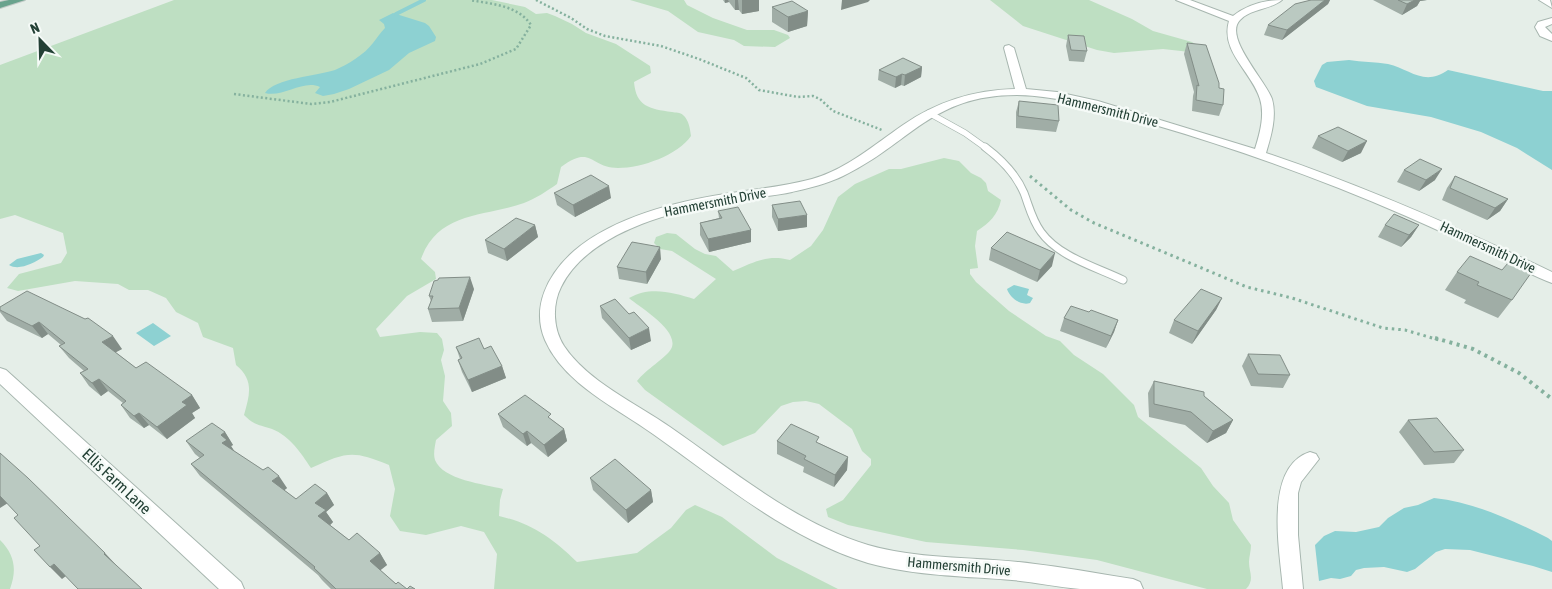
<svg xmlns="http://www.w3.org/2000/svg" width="1552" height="589" viewBox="0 0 1552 589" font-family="'Asap Condensed',sans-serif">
<rect width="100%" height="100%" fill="#e5eee8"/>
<path fill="#bedfc2" d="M174,0H492L525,7L536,14L547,13L555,16L572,24L586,33L616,44L650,66L651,73L634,82C636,106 649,109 672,112C676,113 680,112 683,115C689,120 690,129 691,136C678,155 642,168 618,168C590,168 592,144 561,167L557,184C547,191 535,199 524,203C485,217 438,211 421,259L435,272L436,279L407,296L376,329L380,337L420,332L437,333L442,339L444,350L441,360L445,376L443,401L451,413L452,426L436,440C435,446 433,454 435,460C443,480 484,484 503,489L500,500L499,516C533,524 552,538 577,562L637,553L671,528L686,510L695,505L722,517L777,558L838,589H494L497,554L484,532L461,526L426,535L400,531L390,516L395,489L389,465C352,450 347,452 311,468C301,453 290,436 272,429C258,424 255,426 244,415C250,394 254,380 236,365L233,348L203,337L198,323L176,312L166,298L148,290H129L118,284L75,281L18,291L7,288L19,274L61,263L67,253L63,233L15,215L0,219V65Z
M630,0H684L687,5L713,18L747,30H774L788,35L790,38L775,47L744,46L734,40L698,32L668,11Z
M990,0H1089L1132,19L1153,31L1192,42L1198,46L1190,52L1163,49L1114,53L1097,50L1023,26Z
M944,158L959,161L971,173L981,178L986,183L988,191L1001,200C998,215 989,223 977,231L975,246L978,268L970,269V274L976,282L1009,311L1046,336L1060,341L1074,355L1103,374L1134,405L1138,417L1201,468L1213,486L1229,503L1233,520L1251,545C1251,551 1249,557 1249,562C1249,572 1255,580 1246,589H1207L1097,560L1023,550L926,542L848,525L828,517L826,509L843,500L871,465V459L862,451L852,429L819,404L806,401L793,402L781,406L755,433L723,446L645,390L637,381C645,370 667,357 671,349C681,331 639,307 629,298C649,286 673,292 694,299L716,279L672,251L660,249L654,243L656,237L667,233L676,234L695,249L705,254L716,256L733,271C754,262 768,254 790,260L811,246L823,230L838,197L855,184L889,169H901Z
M0,540C15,555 17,570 10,589H0Z"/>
<path fill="#8dd1d2" d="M393,13L425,23L429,26L436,37L435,41L409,53L389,70L349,89L334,94L323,96L315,93L320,87C303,79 283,98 265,93C275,78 317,76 335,70C347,65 365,54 373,43C377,38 380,33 385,28L384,24L379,20Z
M1349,60C1362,62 1375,62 1388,64C1410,69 1424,87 1448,70L1543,91H1552V170L1517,148L1481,132L1431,117L1367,106L1316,87L1314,81L1322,65L1327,62Z
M41,253L44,255L43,257C34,263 19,271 9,265L17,259Z
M1014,285L1029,289L1027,295L1033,298L1030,303C1021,306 1010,298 1007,289Z
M153,323L171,336L154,346L136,333Z
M1434,498C1474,502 1512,520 1548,538L1552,541V572L1533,566L1470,550L1445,549L1436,552L1415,569L1407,572L1384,567L1364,568L1356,570L1351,576L1340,579L1331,578L1319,581L1315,545L1324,536L1335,531L1356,532L1379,527L1388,518L1404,508L1418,505Z"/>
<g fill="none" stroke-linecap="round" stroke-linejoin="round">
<path stroke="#8dd1d2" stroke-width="4" d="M396,14L424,0"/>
<defs>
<path id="service-far1" d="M929,113L965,133L986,148"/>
<path id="service" d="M985,147C1001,159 1016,174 1024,193C1029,206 1032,220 1041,232C1059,257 1096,267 1123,280"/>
<path id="minor" d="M1176,0H1190L1233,16C1247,5 1264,0 1282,0C1270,10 1251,8 1240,20C1223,37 1266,81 1272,99C1277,117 1271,136 1266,153C1364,186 1459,228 1552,272V283C1533,276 1514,265 1496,257C1466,243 1436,229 1406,216C1325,181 1241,150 1155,125C1110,111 1064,96 1017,95C931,95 910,144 843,176C827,184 809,188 792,192C769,197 745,198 721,203C668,212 587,234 561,287C552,305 553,329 564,346C587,381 637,404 670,427C732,470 795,523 868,545C917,559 968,557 1019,562C1057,566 1095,573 1133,579L1140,582L1143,589C1123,589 1101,589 1080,589C1057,587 1035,582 1012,580C964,576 915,576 868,563C787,538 721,482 653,434C617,408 564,384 545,340C531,307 548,274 574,251C614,217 674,202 725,194C754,189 783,187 812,179C847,169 874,145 903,125C938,101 974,90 1015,89L1004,48L1005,46L1009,45L1014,48L1026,89L1057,92L1098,101L1255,149C1260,133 1265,115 1260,99C1252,72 1220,52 1229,21Z
M1539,0H1550L1552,8Z
M1552,18V24L1545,27L1552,34V41L1540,36L1535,27L1538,22Z
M0,368L6,370L241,582L244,589H219L0,384Z
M1310,452L1316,454L1319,459L1301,482L1298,493V535L1303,589H1283C1280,552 1263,467 1310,452Z"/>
<path id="primary" d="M9,0H25L0,8V2Z"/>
</defs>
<use href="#service-far1" stroke="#a7b6af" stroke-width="7"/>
<use href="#service" stroke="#a7b6af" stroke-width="9"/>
<use href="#minor" stroke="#a7b6af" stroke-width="2"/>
<use href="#primary" stroke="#c1cac6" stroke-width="2"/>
<path stroke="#85b19e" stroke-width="2.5" stroke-dasharray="2 2.5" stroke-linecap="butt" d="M536,0L571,18L587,29L605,36L661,46L699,59L746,78L759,90L798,97L813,96L820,99L833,111L882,130
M234,94L311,104L330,102L480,64L516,49L531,25C518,5 491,4 470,0"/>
<path stroke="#85b19e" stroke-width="3" stroke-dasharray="2.5 4" stroke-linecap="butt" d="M1030,176L1071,210L1094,223L1247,287L1292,298L1383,328L1405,330L1439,340"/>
<path stroke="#85b19e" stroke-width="4" stroke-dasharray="3 4.5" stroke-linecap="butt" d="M1435,338L1473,349L1519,373L1552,399"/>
<use href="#service-far1" stroke="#fff" stroke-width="5.5"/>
<use href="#service" stroke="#fff" stroke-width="7"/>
<use href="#minor" fill="#fff" fill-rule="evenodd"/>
<use href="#primary" fill="#69a38d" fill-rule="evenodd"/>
</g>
<path fill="#a0ada6" d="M723,0H759V11L742,14L739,10H735L729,2L725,3Z
M1311,0H1330L1328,4L1282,40L1264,35L1268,25Z
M1373,0H1427L1420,1L1417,6L1402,15Z
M772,7L808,11L807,26L788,32L772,22Z
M1068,35L1087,51L1084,62L1069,61L1066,46Z
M1187,43L1219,88L1223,105L1219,116L1192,111L1193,96L1194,92L1184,54Z
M922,67L921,77L904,86L901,85L895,88L878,80L879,70Z
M1019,101L1059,121L1056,132L1016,128V112Z
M1318,136L1361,153L1342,162L1312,148Z
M1404,170L1435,180L1419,191L1397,182Z
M1455,176L1508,199L1500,211L1487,220L1442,200L1447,188Z
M554,193L611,198L575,217L557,205Z
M772,205L807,227L778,231L772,217Z
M718,211L751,230V242L709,252L700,235V223L719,218Z
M535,225L538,237L507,261L488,253L485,240Z
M1385,225H1419L1411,237L1401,247L1378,237Z
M991,248L1052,266L1037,282L989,260Z
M661,259L647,284L619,279L617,267Z
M1502,270L1512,300L1498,318L1464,303L1466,300L1445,290L1457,272Z
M474,289L463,321L432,322L428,309L431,301L429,296Z
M1222,298L1216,310L1192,344L1169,333L1174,320Z
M600,306L651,341L631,350L602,318Z
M0,307L122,349L115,352L136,368L192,395L200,408L192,413L195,418L167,439L149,425L144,428L130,418L121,405L123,403L108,391L101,396L89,386L80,373L84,371L69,358L59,346L61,345L48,334L42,338L7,321L0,312Z
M1089,312L1118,320L1114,332L1106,348L1060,331L1064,318Z
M456,347L502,366L506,378L472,392L462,372L458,360L460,359Z
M1248,354L1290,375L1283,388L1251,386L1242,366Z
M1154,381L1204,396L1233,420L1226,433L1207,443L1185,425L1149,417L1148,393Z
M498,414L552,420L564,429L567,441L548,457L531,443L527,446L503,427Z
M1408,420L1464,450L1454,463L1424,465L1399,432Z
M225,432L233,445L231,446L234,451L287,488L284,490L296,499L327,493L334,505L326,512L333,522L330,525L349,540L380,553L387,565L380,570L396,584L407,589H331L322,580L318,575L200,476L191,464L200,458L195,454L186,441Z
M777,441L819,443L848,457L847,470L834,487L803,472L804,467L777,454Z
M590,478L651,490L653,502L628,523L593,490Z"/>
<path fill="#828d87" d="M725,0H728L729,2L725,3Z
M735,0H738L739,10H735Z
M742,0H759V11L742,14Z
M842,0H870L868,2L841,10Z
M1325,0H1330L1328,4L1282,40L1287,30Z
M1411,0H1427L1420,1L1417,6L1402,15L1407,4Z
M808,11L807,26L788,32V17Z
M922,67L921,77L904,86L905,75Z
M902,74L901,85L895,88L896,77Z
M1367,141L1361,153L1342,162L1348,151Z
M1442,169L1435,180L1419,191L1426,180Z
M609,186L611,198L575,217L573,205Z
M1508,199L1500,211L1487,220L1495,208Z
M807,215V227L778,231V219Z
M535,225L538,237L507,261L504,249Z
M1419,225L1411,237L1401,247L1409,235Z
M751,230V242L709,252L708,239Z
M660,247L661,259L647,284L646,272Z
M1055,253L1052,266L1037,282L1040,270Z
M470,277L474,289L463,321L459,308Z
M1222,298L1216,310L1192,344L1198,331Z
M1118,320L1114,332L1106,348L1111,336Z
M39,322L48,334L42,338L32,326Z
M649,328L651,341L631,350L629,338Z
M113,336L122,349L111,355L102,342Z
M502,366L506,378L472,392L468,380Z
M99,379L108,391L101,396L92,383Z
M192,395L200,408L192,413L195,418L167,439L157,427L182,402Z
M139,413L149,425L144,428L134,416Z
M1233,420L1226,433L1207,443L1213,431Z
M564,429L567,441L548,457L544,445Z
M527,431L531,443L527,446L523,434Z
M225,432L233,445L231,446L235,452L222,443L221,435Z
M848,457L847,470L834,487L835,475Z
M279,476L287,488L280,494L272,481Z
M651,490L653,502L628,523L626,510Z
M327,493L334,505L326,512L333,522L326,529L318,516L315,503Z
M0,496L8,503L0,508Z
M105,553L116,565L115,566L104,554Z
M380,553L387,565L377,573L370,561Z
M54,564L66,576L62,579L50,567Z"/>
<path fill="#bac9c1" stroke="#828d87" d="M1311,0H1325L1287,30L1268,25L1295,4Z
M1398,0H1415L1407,4Z
M792,1L808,11L788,17L772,7Z
M1068,35L1084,36L1087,51L1071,50Z
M1187,43L1206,45L1219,83V88L1224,89L1223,105L1196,100L1197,85L1199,86Z
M903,58L922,67L905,75L902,74L896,77L879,70Z
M1019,101L1058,105L1059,121L1018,116Z
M1338,127L1367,141L1348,151L1318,136Z
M1420,159L1442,169L1426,180L1404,170Z
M591,175L609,186L573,205L554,193Z
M1455,176L1508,199L1495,208L1450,188Z
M800,201L807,215L778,219L772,205Z
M738,207L751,230L708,239L700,223L722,218L718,211Z
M1394,214L1419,225L1409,235L1385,225Z
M516,218L535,225L504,249L485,240Z
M1007,232L1055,253L1040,270L991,248Z
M632,242L660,247L646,272L617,267Z
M1470,256L1502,270L1508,263L1531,273L1512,300L1477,285L1479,282L1457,272Z
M470,277L459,308L428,309L433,296H429L434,281L438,280L439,278Z
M1201,289L1222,298L1198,331L1174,320Z
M27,291L85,319L88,318L113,336L102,342L136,368L146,362L192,395L182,402L187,405L157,427L139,413L134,416L121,405L126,401L99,379L92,383L80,373L88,369L59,346L65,343L39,322L32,326L0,310V307Z
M615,299L629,314L634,312L649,328L629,338L600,306Z
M1071,306L1089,312L1091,310L1118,320L1111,336L1064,318Z
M479,338L484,349L491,346L502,366L468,380L458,360L462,358L456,347Z
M1248,354L1280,355L1290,375L1258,374Z
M1154,381L1204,392V396L1233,420L1213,431L1191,412L1154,404Z
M525,395L551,414L548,417L564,429L544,445L527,431L523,434L498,414Z
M1437,418L1464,450L1434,452L1408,420Z
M212,423L225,432L221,435L227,440L222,443L263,470L268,467L279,476L272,481L296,499L315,484L327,493L315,503L326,510L318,516L349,540L357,533L380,553L370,561L396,584L398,582L407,589H336L314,568L315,567L191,464L204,455L186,441Z
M791,424L819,437L816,442L848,457L835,475L804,459L806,456L777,441Z
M0,453L28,478L105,553L104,554L142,589H78L54,564L50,567L34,550L40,546L14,518L18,515L0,496Z
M615,459L651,490L626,510L590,478Z
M410,586L415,589H407Z"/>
<g text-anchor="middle" stroke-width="5" stroke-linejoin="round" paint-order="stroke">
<g font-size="14" fill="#234035" stroke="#f5faf7">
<text transform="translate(1108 110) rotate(14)" y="5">Hammersmith Drive</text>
<text transform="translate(715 202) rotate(-11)" y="5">Hammersmith Drive</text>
<text transform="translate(1488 247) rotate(25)" y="5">Hammersmith Drive</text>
<text transform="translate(959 566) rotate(5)" y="5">Hammersmith Drive</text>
</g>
<g font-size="16" fill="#234035" stroke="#f5faf7">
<text transform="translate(117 481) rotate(43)" y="6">Ellis Farm Lane</text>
</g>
</g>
<g transform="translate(40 40) rotate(337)" stroke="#f5faf7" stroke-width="4" paint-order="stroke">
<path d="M0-4L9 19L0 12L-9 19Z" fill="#234035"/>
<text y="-8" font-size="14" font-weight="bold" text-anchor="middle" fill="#234035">N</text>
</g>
</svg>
